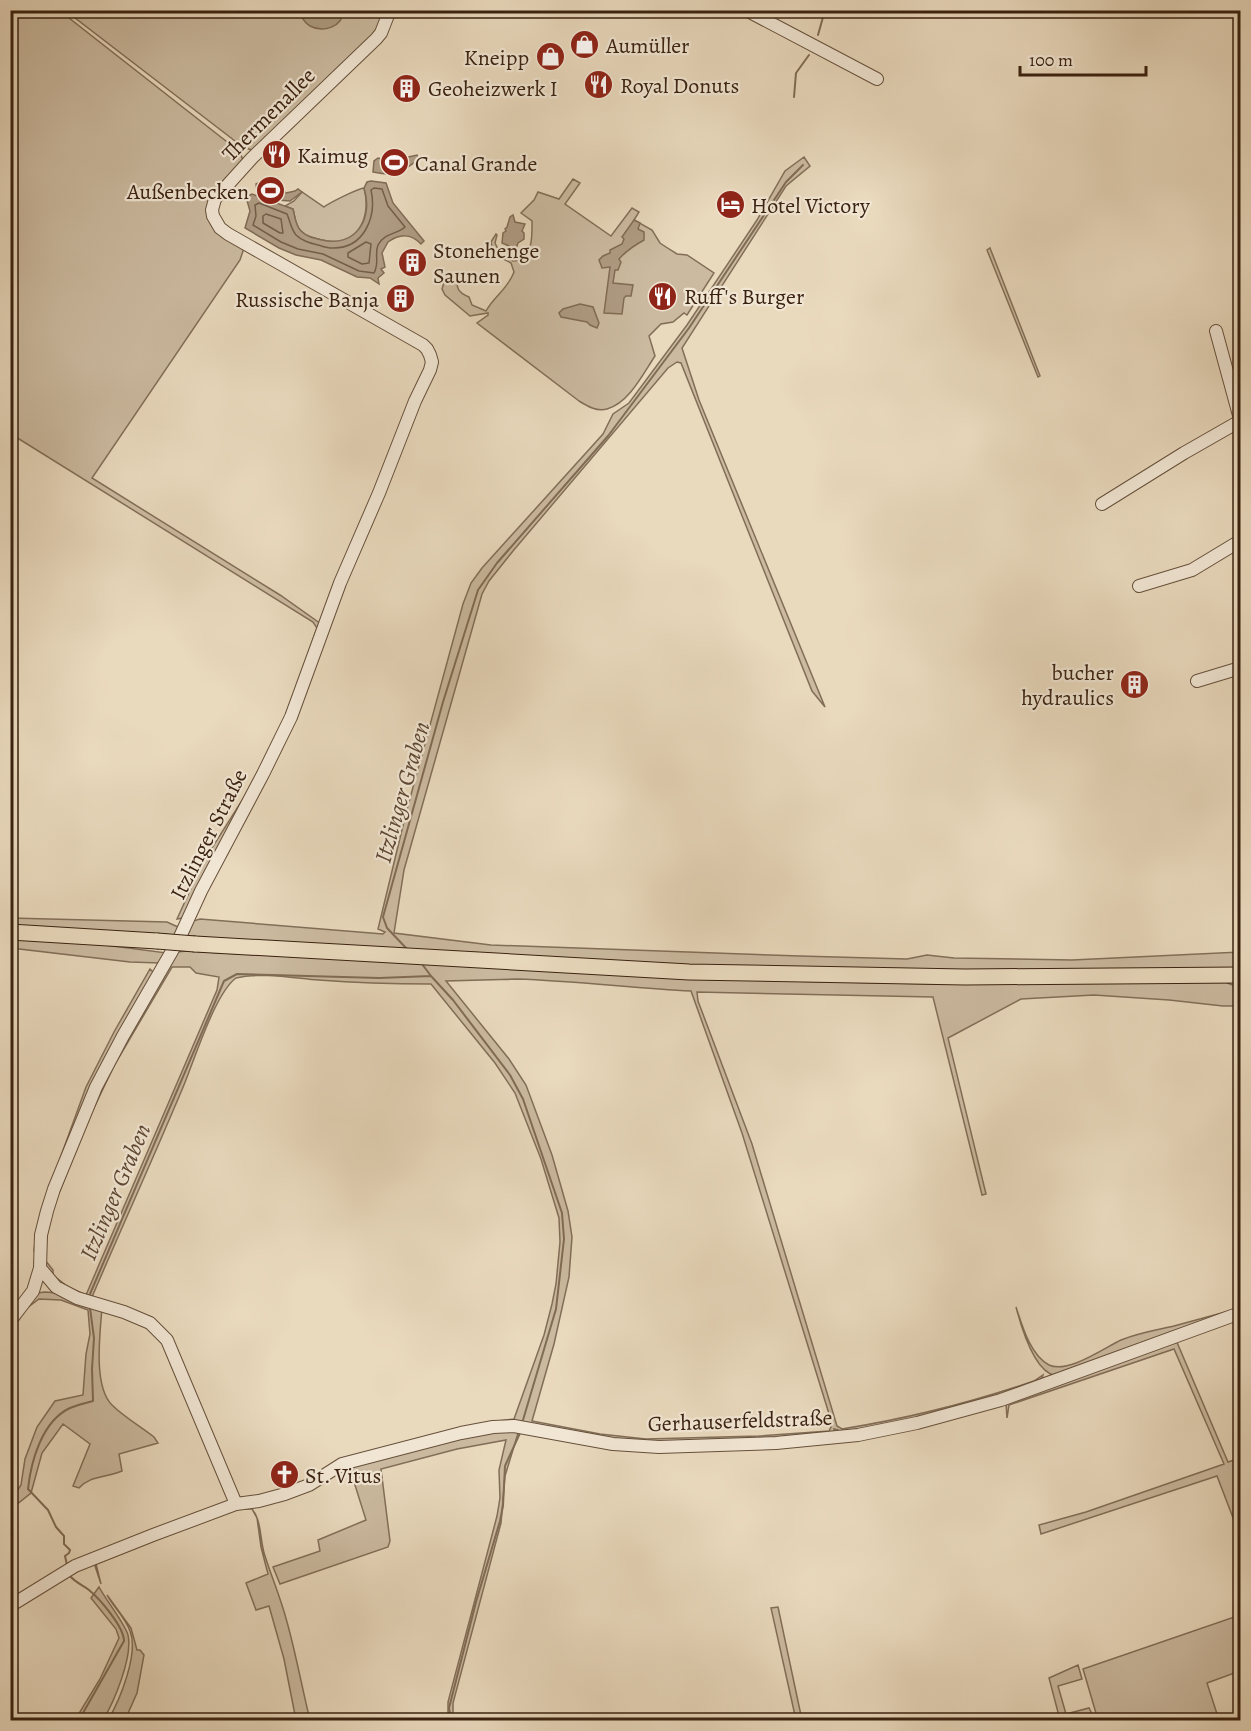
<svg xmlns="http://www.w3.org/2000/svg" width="1251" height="1731" viewBox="0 0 1251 1731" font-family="Alegreya,serif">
<rect width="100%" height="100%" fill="#e9d9bd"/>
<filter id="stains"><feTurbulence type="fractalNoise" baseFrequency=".00333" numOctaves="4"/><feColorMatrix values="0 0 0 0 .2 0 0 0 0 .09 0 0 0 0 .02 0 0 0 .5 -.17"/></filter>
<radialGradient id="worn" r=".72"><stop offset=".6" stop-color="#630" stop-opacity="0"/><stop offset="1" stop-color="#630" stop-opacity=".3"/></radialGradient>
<path fill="#cbbaa0" stroke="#826e58" stroke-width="1.5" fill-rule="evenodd" d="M10,11H60L231,145L241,155L243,160L209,208L244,248L240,260L92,478L280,595L321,624L285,723L183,918L177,919L203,862L255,780L284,722L317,628L313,622L11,434Z
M66,11H299L302,18L343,15V11H385L377,32L252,150L245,148L235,141Z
M804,157L810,166L786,186L682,348L699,400L825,707L812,691L681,363L677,362L668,368L513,551L489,581L482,594L404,870L394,933L491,945L800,956L907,959L927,955L954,958L1072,960L1240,952V970L1137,972L734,968L199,939L198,937L187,936L193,921L200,919L383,934L385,932L378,929L406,813L463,604L471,583L482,568L603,434L613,414L629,403L687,325L757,220L785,171Z
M573,179L580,183L565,204L611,236L632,208L639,212L634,220L652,230L660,243L666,247L677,254L687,255L714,273L687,315L684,313L673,322L661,324L649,336L655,356C643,374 629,403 607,409C597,412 587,406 579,401L477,323L488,315V313L470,316L445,295L442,289L445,279L457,274L458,277C455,288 459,293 469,297L472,305L486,311C494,296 508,289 514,272L511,263L490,252L492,247L491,242L496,234L497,235L495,243L498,249L506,250L509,257L513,261L522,260C533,249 532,235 532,221L521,213L534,200L538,192L559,199Z
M364,188C372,218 357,249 322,240C314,238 307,237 301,231C295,226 295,216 293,209L285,206L294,201L302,192L324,207C329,203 357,189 364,188Z
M990,248L1040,376L1038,377L987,250Z
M10,918L167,922L178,927L175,935L11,927Z
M10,939L105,945L167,953L160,963L130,962L11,948Z
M187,951L736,980L939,984L1225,982L1240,988V1006H1223L1169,1000L1094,995L1021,999L948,1038L986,1194L982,1195L933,997L697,992L698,1001L752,1144L837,1426L842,1429C910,1418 970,1403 1034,1381L1043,1375L1042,1379L962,1408L840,1434L838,1430L834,1429V1432L811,1437L635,1442L491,1422L514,1419L544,1335L552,1304L556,1284L560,1242L559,1218L541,1159L515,1093L495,1063L431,984C394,984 357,983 319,980C293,978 261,972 236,978C214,994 193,1065 181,1092C152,1161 121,1229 92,1297L67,1291L45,1267L46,1226L107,1071L176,952ZM172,967H190L196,973L219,977L217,990L86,1295L68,1287L53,1275V1270L45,1260L47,1232L55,1202L91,1114L115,1064ZM517,979C576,981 633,988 691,991L742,1133L830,1417L831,1427L829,1431L759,1436L646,1439L600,1434L532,1421L554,1344L569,1277L572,1237L568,1211L552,1155L526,1085L509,1059L446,981Z
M150,969L153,972V977L102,1069L37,1252L34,1251L36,1233L45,1200L86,1087L114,1032Z
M45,1292L57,1293L102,1308C100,1334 93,1386 112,1405C124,1417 140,1426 154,1437L158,1443L119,1454L122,1471C106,1478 91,1475 79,1488L73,1486L90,1444L63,1424L42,1453L31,1493L11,1509V1500L21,1485L25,1459L37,1427L55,1401L83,1395L86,1354L90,1334L88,1310L61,1300L39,1299L27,1308L11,1331V1325L37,1293Z
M1016,1307C1022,1325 1030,1355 1049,1365C1068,1374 1104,1348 1121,1340C1138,1333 1156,1330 1174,1326C1196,1320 1218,1314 1240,1308L1056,1376C1034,1372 1021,1326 1016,1307Z
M1176,1340L1228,1462L1240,1458V1536L1217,1476L1041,1534L1039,1525L1086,1512L1224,1464L1174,1349L1009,1405L1007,1418L1006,1404Z
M519,1430L505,1476L501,1523L453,1703V1720H448V1702L497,1516L500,1498L499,1470L506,1440L457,1449L381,1469L390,1541L388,1547L280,1584L273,1567L320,1551L318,1540L366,1520L349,1466L475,1433Z
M248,1505C263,1517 259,1539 265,1556C272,1578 281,1599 287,1622C296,1654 302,1688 310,1720H296L284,1659L269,1606L256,1610L246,1583L268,1574L261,1547L257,1518L252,1509H239L227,1512L96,1564L101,1584L94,1563L205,1518Z
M99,1587C106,1600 125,1624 128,1635C133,1657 114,1702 103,1720H75L100,1679L119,1638L116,1629L91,1598Z
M107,1595L131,1628L137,1650H140L144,1655L137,1693L125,1720H108C120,1700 139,1653 130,1631C125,1617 114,1608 107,1595Z
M778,1607L802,1720H796L771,1608Z
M1240,1615V1671L1207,1683L1219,1720H1098L1083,1669Z
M1078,1665L1082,1679L1058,1686L1066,1714L1089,1708L1095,1720H1082L1081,1718L1060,1720L1049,1678Z"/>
<path fill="#ae9b82" stroke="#806b54" stroke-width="1.5" d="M299,11H343C343,27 323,33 310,26C304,23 301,16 299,11Z
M417,155L419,159C400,173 397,177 373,172L374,161L378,158L390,161Z
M265,180L276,183L286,193L295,191L298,189L302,192L290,201L277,200L266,192L261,193L257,190L256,184Z
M371,181L386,183L393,203L424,241L421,244C411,233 399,234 388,242L382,253L385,267L381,269L384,273L378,278L379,284L370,278L357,277L321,260L296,255L279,248L245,228L250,211L246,197L252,194L293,209C295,216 295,225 301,231C307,237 314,238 322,240C355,248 374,219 364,188L367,182Z
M513,215L515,222L525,224L522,231L524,233V239L518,243L516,249L502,243L503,233L506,231L505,229L507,227L510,217Z
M634,220L640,223L638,229L644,232V240C635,245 626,251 619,259L621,262L618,270H615L613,283L633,285L631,296H626L624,298L622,314L604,313L610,267L602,268L599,260L603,256L610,253V250L622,244L624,239L622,237Z
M580,304L593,307L599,323L597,328L590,325L587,322L561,317L559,313L563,309Z"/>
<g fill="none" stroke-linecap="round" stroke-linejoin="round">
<path stroke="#745e49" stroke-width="1.5" d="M374,188L382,189L388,206L405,227C398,234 384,233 378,245C374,255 380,262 374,273L359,271L323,254L298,249L281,242L253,225L256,216L255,205L259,203L287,214C290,221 291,229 296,235C302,241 310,243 318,245C322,246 327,248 332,248C364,249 377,217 371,190Z
M266,214L281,219L283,233H280L263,223V216Z
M366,242L371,244L369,263L362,264L348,257V253Z"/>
<path stroke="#806b54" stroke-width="2" d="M818,35L825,10
M794,97L796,73L809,55
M407,949L387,928L383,917L443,702L478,590L497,563L608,436L689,328L786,182L803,165
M431,976L453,1000L510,1075L523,1099L562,1213L564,1239L556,1309L523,1420
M90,1294L224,981L237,974L379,978L431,976L422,964
M67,1565L65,1556L69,1553L70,1550L64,1544V1536L56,1527L48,1510L28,1489C31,1461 42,1421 70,1408C77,1405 85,1403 93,1401L92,1369L94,1338L90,1308
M70,1576C76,1583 83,1585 89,1590C100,1599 124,1627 124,1641L79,1720
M451,1720L449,1708L476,1602L500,1521L503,1506L505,1466L520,1433"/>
<defs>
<path id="minor" d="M746,10L877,79
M1216,331L1240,419
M1102,504L1184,453L1240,421
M1139,586L1192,570L1240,541
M1197,681L1240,668
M40,1268L56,1287L77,1298L124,1312L150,1323L167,1340L236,1504
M10,1321L33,1291L40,1268L41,1235L47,1211L54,1189L96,1087L123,1036L179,939L201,891L263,774L291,717L340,583L379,493L415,401L430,370L432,362L430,355L427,349L423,345L228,234L220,228L213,216L212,210L215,199L252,158L376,39L381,33L390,10
M10,1606L75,1566L153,1535L236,1504L259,1501L285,1494L309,1485L342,1464L461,1433L493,1427L514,1426L613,1444L659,1447L776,1443L858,1435L917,1423L1001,1400L1240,1313"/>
<path id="major" d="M10,932L157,941
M195,944L689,972L965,977L1240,975"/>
</defs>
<use href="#minor" stroke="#66503b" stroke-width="14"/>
<use href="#major" stroke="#3a2210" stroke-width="17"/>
<use href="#minor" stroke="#f1e6d4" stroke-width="12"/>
<use href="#major" stroke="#e9d9bd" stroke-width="15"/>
<defs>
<path id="major-bridge" d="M157,941L195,944"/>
</defs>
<use href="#major-bridge" stroke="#3a2210" stroke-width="17" stroke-linecap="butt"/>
<use href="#major-bridge" stroke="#e9d9bd" stroke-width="15"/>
</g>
<defs>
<symbol id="shop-disc" viewBox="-11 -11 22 22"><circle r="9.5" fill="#8f2418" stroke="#f1e6d4"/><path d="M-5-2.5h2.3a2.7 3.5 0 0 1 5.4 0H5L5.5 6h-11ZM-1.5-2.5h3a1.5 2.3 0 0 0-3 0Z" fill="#fff"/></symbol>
<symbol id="restaurant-disc" viewBox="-11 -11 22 22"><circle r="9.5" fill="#8f2418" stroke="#f1e6d4"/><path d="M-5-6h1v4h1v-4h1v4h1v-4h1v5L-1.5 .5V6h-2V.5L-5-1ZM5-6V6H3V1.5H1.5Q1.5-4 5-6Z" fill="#fff"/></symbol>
<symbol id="building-disc" viewBox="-11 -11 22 22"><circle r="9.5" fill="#8f2418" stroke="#f1e6d4"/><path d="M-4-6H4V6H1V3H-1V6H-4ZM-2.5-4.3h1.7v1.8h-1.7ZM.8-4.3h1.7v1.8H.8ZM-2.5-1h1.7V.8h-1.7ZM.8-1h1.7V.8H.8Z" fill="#fff"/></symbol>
<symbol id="stadium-disc" viewBox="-11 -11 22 22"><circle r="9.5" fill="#8f2418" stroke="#f1e6d4"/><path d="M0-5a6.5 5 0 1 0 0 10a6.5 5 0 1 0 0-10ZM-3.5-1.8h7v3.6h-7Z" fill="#fff"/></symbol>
<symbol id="hotel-disc" viewBox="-11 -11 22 22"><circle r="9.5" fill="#8f2418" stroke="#f1e6d4"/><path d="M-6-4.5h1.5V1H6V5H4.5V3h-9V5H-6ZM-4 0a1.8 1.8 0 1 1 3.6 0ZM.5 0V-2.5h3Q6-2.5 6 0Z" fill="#fff"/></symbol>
<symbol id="church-disc" viewBox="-11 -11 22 22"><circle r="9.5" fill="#8f2418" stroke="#f1e6d4"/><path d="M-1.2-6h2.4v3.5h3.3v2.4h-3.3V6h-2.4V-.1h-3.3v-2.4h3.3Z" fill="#fff"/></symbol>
</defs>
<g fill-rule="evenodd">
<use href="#shop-disc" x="568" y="28" width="33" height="33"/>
<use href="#shop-disc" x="534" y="40" width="33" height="33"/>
<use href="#restaurant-disc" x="582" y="68" width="33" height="33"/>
<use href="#building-disc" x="390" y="72" width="33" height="33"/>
<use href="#restaurant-disc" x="260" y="138" width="33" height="33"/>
<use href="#stadium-disc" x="378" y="146" width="33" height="33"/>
<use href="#stadium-disc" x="254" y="174" width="33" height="33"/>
<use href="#hotel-disc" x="714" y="188" width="33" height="33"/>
<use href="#building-disc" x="396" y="246" width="33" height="33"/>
<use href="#restaurant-disc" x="646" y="280" width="33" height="33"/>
<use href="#building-disc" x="384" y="282" width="33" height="33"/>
<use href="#building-disc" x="1118" y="668" width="33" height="33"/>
<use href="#church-disc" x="268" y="1458" width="33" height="33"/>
</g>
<g text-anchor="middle" stroke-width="4.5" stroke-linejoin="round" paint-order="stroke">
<g font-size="22" fill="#3a2210" stroke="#f1e6d4" text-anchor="start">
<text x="606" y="53">Aumüller</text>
<text x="529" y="65" text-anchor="end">Kneipp</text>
<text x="620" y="93">Royal Donuts</text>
<text x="428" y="96">Geoheizwerk I</text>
<text x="297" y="163">Kaimug</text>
<text x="415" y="171">Canal Grande</text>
<text x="249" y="199" text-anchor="end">Außenbecken</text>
<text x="751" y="213">Hotel Victory</text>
<text x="433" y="258">Stonehenge<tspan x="433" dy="25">Saunen</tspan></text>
<text x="684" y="304">Ruff's Burger</text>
<text x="379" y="307" text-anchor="end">Russische Banja</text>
<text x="1114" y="680" text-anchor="end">bucher<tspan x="1114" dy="25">hydraulics</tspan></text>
<text x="305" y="1483">St. Vitus</text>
</g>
<g font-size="22" fill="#3a2210" stroke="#f1e6d4">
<text transform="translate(268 114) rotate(-45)" y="8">Thermenallee</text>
<text transform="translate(208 834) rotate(-63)" y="8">Itzlinger Straße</text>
<text transform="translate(740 1420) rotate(-2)" y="8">Gerhauserfeldstraße</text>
</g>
<g font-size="24" font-style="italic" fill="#5d4632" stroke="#f1e6d4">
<text transform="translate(402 792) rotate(-74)" y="8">Itzlinger Graben</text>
<text transform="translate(115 1192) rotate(-67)" y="8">Itzlinger Graben</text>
</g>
</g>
<rect width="1251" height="1731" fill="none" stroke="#e9d9bd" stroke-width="36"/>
<rect x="12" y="12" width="1227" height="1707" fill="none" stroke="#3a2210" stroke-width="3"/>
<rect x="18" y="18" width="1215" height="1695" fill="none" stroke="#3a2210" stroke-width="1.5"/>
<path d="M1020 66v9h126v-9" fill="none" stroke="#3a2210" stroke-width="3"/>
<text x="1029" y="66" font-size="18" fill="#3a2210" stroke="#f1e6d4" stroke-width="4.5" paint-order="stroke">100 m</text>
<rect width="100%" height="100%" filter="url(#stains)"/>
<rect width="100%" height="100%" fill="url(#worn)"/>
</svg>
